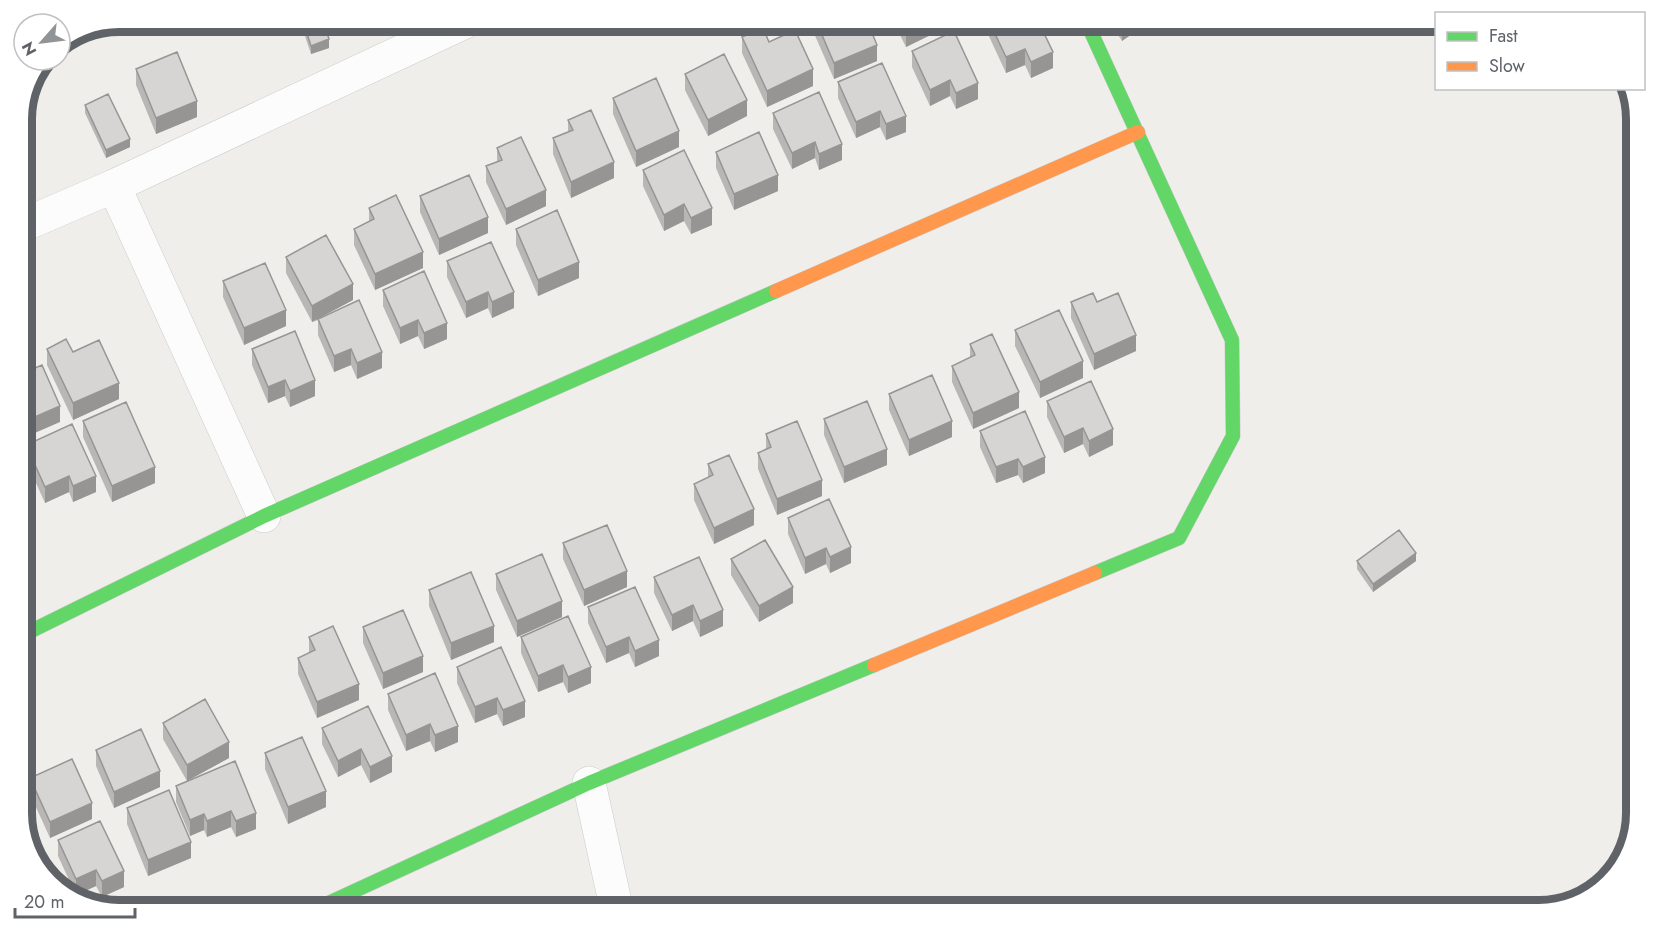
<svg xmlns="http://www.w3.org/2000/svg" width="1657" height="932" viewBox="0 0 1657 932" font-family="Jost,sans-serif">
<rect width="100%" height="100%" fill="#efeeea"/>
<g fill="none" stroke-linecap="round" stroke-linejoin="round">
<defs>
<path id="street" d="M114,186L264,516
M21,226L114,186L467,21
M589,783L617,911"/>
<path id="fast" d="M1086,21L1232,340L1233,436L1179,538L1095,573
M21,636L264,516L776,291
M311,911L589,783L874,665"/>
<path id="slow" d="M776,291L1138,132
M874,665L1095,573"/>
</defs>
<use href="#street" stroke="#cbcccc" stroke-width="34"/>
<use href="#fast" stroke="#cacacb" stroke-width="15"/>
<use href="#slow" stroke="#cacacb" stroke-width="15"/>
<use href="#street" stroke="#fdfcfc" stroke-width="33"/>
<use href="#fast" stroke="#63d668" stroke-width="14"/>
<use href="#slow" stroke="#ff974d" stroke-width="14"/>
</g>
<path fill="#b8b7b5" d="M300,21H323L329,48L311,54Z
M813,21H867L877,61L834,79L813,31Z
M893,21H949V26L906,47Z
M987,21H1038L1053,68L1031,78L1025,65L1006,73L987,32Z
M1109,21H1142V27L1122,41Z
M742,37L769,42L813,86L767,107L742,53Z
M912,51L978,99L956,109L950,96L930,106L912,67Z
M882,63L906,132L886,140L880,127L856,138L838,98V82Z
M136,69L197,117L156,134L136,85Z
M685,74L747,116L708,136L685,90Z
M613,98L679,147L636,167L613,114Z
M85,105L130,147L106,158L85,113Z
M773,113L842,160L819,170L815,158L792,169L773,129Z
M568,120L614,178L571,198L553,154V138L568,132Z
M497,148L546,206L506,225L486,182V166L497,162Z
M716,152L778,191L734,210L716,168Z
M643,170L712,225L691,234L684,221L664,231L643,186Z
M420,196L488,233L439,255L420,212Z
M369,208L423,268L375,290L354,245V229L369,221Z
M516,229L579,278L538,296L516,245Z
M286,257L353,300L325,315L382,368L357,379L351,365L334,372L318,335V320L312,322L286,273Z
M447,261L514,308L492,318L488,308L466,318L447,277Z
M223,281L286,326L244,345L223,297Z
M383,290L447,339L424,349L418,336L400,344L383,306Z
M1071,302H1097L1136,351L1094,370L1071,318Z
M1015,330L1083,378L1040,398L1015,346Z
M970,344L1019,408L973,429L952,382V366L970,358Z
M47,349L73,352L119,399L73,420L47,365Z
M252,349L315,396L290,407L285,396L268,403L252,365Z
M889,394L952,437L909,456L889,410Z
M1047,401L1113,445L1089,457L1083,444L1064,453L1047,417Z
M824,419L887,465L844,483L824,435Z
M83,421L155,483L112,502L83,437Z
M980,431L1045,473L1023,483L1018,475L996,483L980,447Z
M766,434L822,496L777,515L758,469V453L766,450Z
M26,445L96,492L73,502L69,492L45,503L26,461Z
M708,464L754,525L714,544L694,500V484L708,478Z
M788,518L851,563L830,573L826,564L805,574L788,534Z
M563,543L627,587L584,606L563,559Z
M731,559L793,603L759,622L731,575Z
M1357,561H1416L1373,592L1357,569Z
M496,574L562,617L517,637L496,590Z
M654,577L723,626L700,637L693,621L672,631L654,593Z
M429,590L494,642L451,660L429,606Z
M588,607L659,656L635,667L629,653L606,663L588,623Z
M363,627L423,672L383,689L363,643Z
M309,637L359,700L317,718L298,674V658L309,653Z
M521,637L591,683L568,693L563,682L538,692L521,653Z
M457,667L525,717L503,726L497,714L475,723L457,683Z
M388,694L458,742L435,752L430,741L406,751L388,710Z
M368,706L392,772L370,783L361,765L338,777L322,744V728Z
M163,723L229,758L187,781L163,739Z
M96,750L160,787L114,808L96,766Z
M265,753L326,807L288,824L265,769Z
M235,761L256,829L236,837L231,827L207,837L204,830L190,836L176,802V786Z
M30,778L92,819L50,838L30,794Z
M127,808L191,858L148,876L127,824Z
M58,840L124,887L102,897L96,886L76,895L58,856Z"/>
<path fill="#969594" d="M926,21H949V26L906,47V31Z
M1138,21H1142V27L1122,41V32Z
M329,39V48L311,54V46Z
M877,45V61L834,79V63Z
M1025,49V65L1006,73V57Z
M1053,52V68L1031,78V62Z
M813,69V86L767,107V91Z
M950,80V96L930,106V90Z
M978,83V99L956,109V93Z
M747,100V116L708,136V120Z
M197,101V117L156,134V118Z
M880,111V127L856,138V122Z
M906,116V132L886,140V124Z
M679,131V147L636,167V151Z
M130,139V147L106,158V150Z
M815,142V158L792,169V153Z
M842,144V160L819,170V154Z
M614,162V178L571,198V182Z
M778,175V191L734,210V194Z
M546,190V206L506,225V209Z
M684,204V221L664,231V215Z
M712,208V225L691,234V218Z
M488,217V233L439,255V239Z
M423,252V268L375,290V274Z
M579,262V278L538,296V280Z
M353,284V300L312,322V306Z
M488,292V308L466,318V302Z
M514,292V308L492,318V302Z
M286,310V326L244,345V328Z
M418,320V336L400,344V328Z
M447,323V339L424,349V333Z
M1136,335V351L1094,370V354Z
M351,349V365L334,372V356Z
M382,352V368L357,379V363Z
M1083,361V378L1040,398V382Z
M285,380V396L268,403V387Z
M315,380V396L290,407V391Z
M119,383V399L73,420V403Z
M1019,392V408L973,429V413Z
M60,406V422L21,439V423Z
M952,421V437L909,456V440Z
M1083,428V444L1064,453V437Z
M1113,429V445L1089,457V441Z
M887,449V465L844,483V467Z
M1045,457V473L1023,483V467Z
M1018,459V475L996,483V467Z
M155,467V483L112,502V486Z
M69,476V492L45,503V487Z
M96,476V492L73,502V486Z
M822,480V496L777,515V499Z
M25,508V524L21,526V510Z
M754,509V525L714,544V528Z
M851,547V563L830,573V557Z
M826,548V564L805,574V558Z
M1416,553V561L1373,592V584Z
M627,571V587L584,606V590Z
M793,587V603L759,622V606Z
M562,601V617L517,637V621Z
M693,605V621L672,631V615Z
M723,610V626L700,637V621Z
M494,626V642L451,660V643Z
M629,637V653L606,663V647Z
M659,640V656L635,667V651Z
M423,656V672L383,689V673Z
M563,665V682L538,692V676Z
M591,667V683L568,693V677Z
M359,684V700L317,718V702Z
M497,698V714L475,723V707Z
M525,701V717L503,726V710Z
M430,724V741L406,751V735Z
M458,726V742L435,752V735Z
M229,742V758L187,781V765Z
M361,749V765L338,777V761Z
M392,756V772L370,783V767Z
M160,771V787L114,808V792Z
M326,791V807L288,824V807Z
M92,803V819L50,838V822Z
M231,811V827L207,837V821Z
M256,813V829L236,837V821Z
M204,814V830L190,836V820Z
M30,833V846L26,834Z
M191,842V858L148,876V860Z
M96,870V886L76,895V879Z
M124,871V887L102,897V881Z"/>
<path fill="#d6d5d3" stroke="#969594" stroke-width="1.5" d="M303,21H323L329,39L311,46Z
M816,21H867L877,45L834,63Z
M901,21H926L906,31Z
M989,21H1038L1053,52L1031,62L1025,49L1006,57Z
M1114,21H1138L1122,32Z
M763,28L769,42L795,30L813,69L767,91L742,37Z
M954,31L978,83L956,93L950,80L930,90L912,51Z
M177,52L197,101L156,118L136,69Z
M724,54L747,100L708,120L685,74Z
M882,63L906,116L886,124L880,111L856,122L838,82Z
M656,78L679,131L636,151L613,98Z
M819,92L842,144L819,154L815,142L792,153L773,113Z
M108,94L130,139L106,150L85,105Z
M591,110L614,162L571,182L553,138L573,130L568,120Z
M759,132L778,175L734,194L716,152Z
M521,137L546,190L506,209L486,166L502,160L497,148Z
M684,150L712,208L691,218L684,204L664,215L643,170Z
M469,175L488,217L439,239L420,196Z
M396,195L423,252L375,274L354,229L374,219L369,208Z
M557,210L579,262L538,280L516,229Z
M326,235L353,284L312,306L286,257Z
M491,242L514,292L492,302L488,292L466,302L447,261Z
M265,263L286,310L244,328L223,281Z
M424,271L447,323L424,333L418,320L400,328L383,290Z
M1093,293L1097,302L1118,293L1136,335L1094,354L1071,302Z
M359,300L382,352L357,363L351,349L334,356L318,319Z
M1059,310L1083,361L1040,382L1015,330Z
M295,331L315,380L290,391L285,380L268,387L252,349Z
M992,334L1019,392L973,413L952,366L975,355L970,344Z
M66,339L73,352L99,340L119,383L73,403L47,349Z
M42,365L60,406L21,423V374Z
M932,375L952,421L909,440L889,394Z
M1091,381L1113,429L1089,441L1083,428L1064,437L1047,401Z
M867,401L887,449L844,467L824,419Z
M126,402L155,467L112,486L83,421Z
M1025,411L1045,457L1023,467L1018,459L996,467L980,431Z
M797,421L822,480L777,499L758,453L771,447L766,434Z
M72,424L96,476L73,486L69,476L45,487L26,445Z
M729,455L754,509L714,528L694,484L713,475L708,464Z
M21,499L25,508L21,510Z
M829,499L851,547L830,557L826,548L805,558L788,518Z
M607,525L627,571L584,590L563,543Z
M1399,530L1416,553L1373,584L1357,561Z
M765,540L793,587L759,606L731,559Z
M542,554L562,601L517,621L496,574Z
M699,557L723,610L700,621L693,605L672,615L654,577Z
M471,572L494,626L451,643L429,590Z
M635,587L659,640L635,651L629,637L606,647L588,607Z
M403,610L423,656L383,673L363,627Z
M568,616L591,667L568,677L563,665L538,676L521,637Z
M333,626L359,684L317,702L298,658L315,650L309,637Z
M501,647L525,701L503,710L497,698L475,707L457,667Z
M435,673L458,726L435,735L430,724L406,735L388,694Z
M205,699L229,742L187,765L163,723Z
M368,706L392,756L370,767L361,749L338,761L322,728Z
M141,729L160,771L114,792L96,750Z
M302,737L326,791L288,807L265,753Z
M72,759L92,803L50,822L30,778Z
M235,761L256,813L236,821L231,811L207,821L204,814L190,820L176,786Z
M169,790L191,842L148,860L127,808Z
M21,812L30,833L26,834L21,820Z
M100,821L124,871L102,881L96,870L76,879L58,840Z
M38,849L53,883L37,867L32,852Z"/>
<path d="M0 0H1657V932H0ZM119 32H1539A87 87 0 0 1 1626 119V813A87 87 0 0 1 1539 900H119A87 87 0 0 1 32 813V119A87 87 0 0 1 119 32Z" fill="#fff" fill-rule="evenodd"/>
<path fill="none" stroke="#5f6368" stroke-width="8" d="M119 32H1539A87 87 0 0 1 1626 119V813A87 87 0 0 1 1539 900H119A87 87 0 0 1 32 813V119A87 87 0 0 1 119 32Z"/>
<rect x="1435" y="12" width="210" height="78" fill="#ffffff" stroke="#bfc1c3" stroke-width="1.5"/>
<rect x="1447" y="32" width="30" height="9" fill="#63d668" stroke="#bfc1c3" stroke-width="1.5"/>
<text x="1489" y="42" font-size="18" fill="#5f6368">Fast</text>
<rect x="1447" y="62" width="30" height="9" fill="#ff974d" stroke="#bfc1c3" stroke-width="1.5"/>
<text x="1489" y="72" font-size="18" fill="#5f6368">Slow</text>
<g transform="translate(42 42) rotate(242)"><circle r="28" fill="#ffffff" stroke="#bfc1c3" stroke-width="1.5"/>
<path d="M0-4.5L10 22L0 15L-10 22Z" fill="#919496"/>
<text y="-9" font-size="16" font-weight="bold" text-anchor="middle" fill="#5f6368">N</text>
</g>
<path d="M15 908v9h120v-9" fill="none" stroke="#5f6368" stroke-width="3"/>
<text x="24" y="908" font-size="18" fill="#5f6368" stroke="#ffffff" stroke-width="4.5" paint-order="stroke">20 m</text>
</svg>
